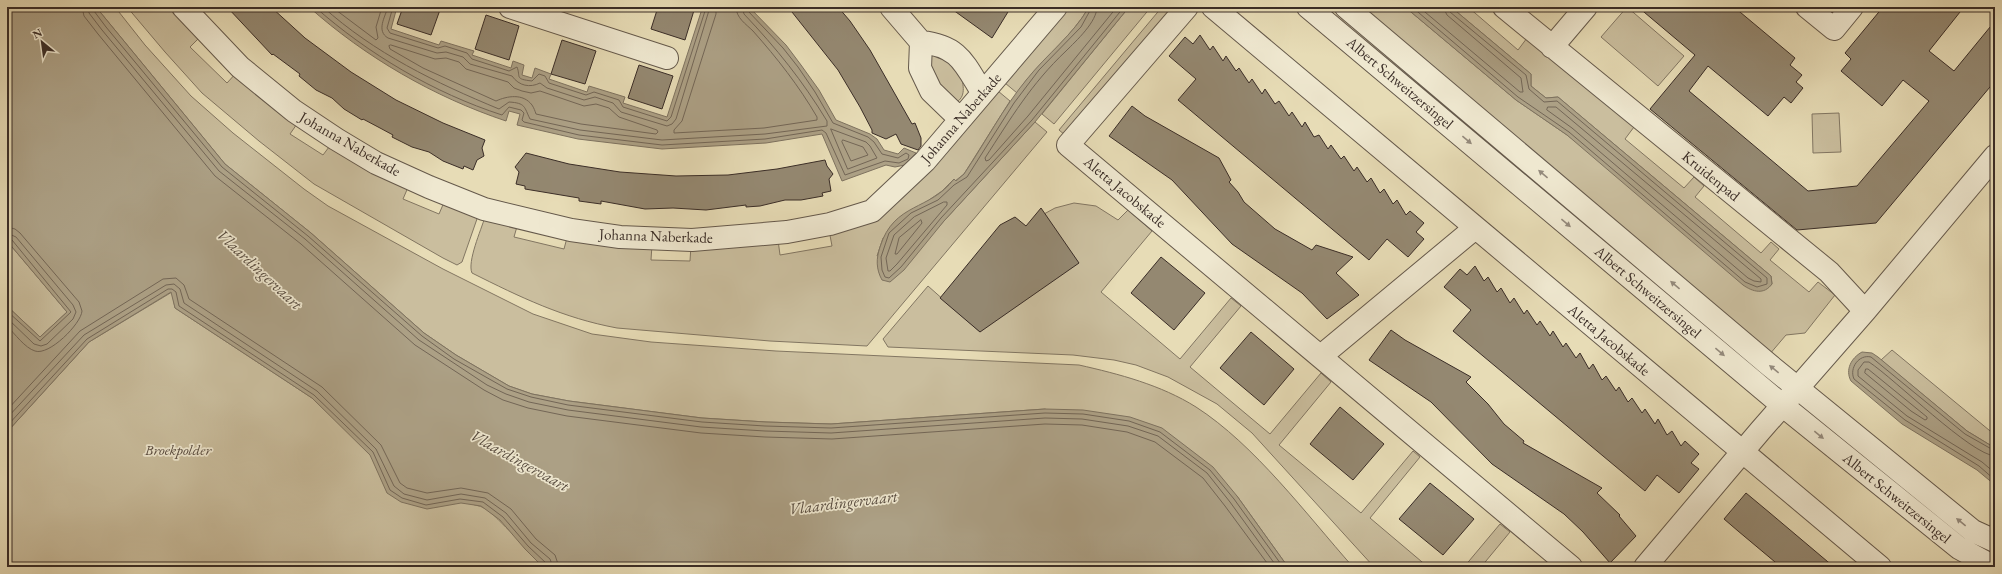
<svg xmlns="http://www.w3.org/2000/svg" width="2002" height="574" viewBox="0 0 2002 574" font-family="'EB Garamond',serif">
<rect width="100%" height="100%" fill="#e7dcb6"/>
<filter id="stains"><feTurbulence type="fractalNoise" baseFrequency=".005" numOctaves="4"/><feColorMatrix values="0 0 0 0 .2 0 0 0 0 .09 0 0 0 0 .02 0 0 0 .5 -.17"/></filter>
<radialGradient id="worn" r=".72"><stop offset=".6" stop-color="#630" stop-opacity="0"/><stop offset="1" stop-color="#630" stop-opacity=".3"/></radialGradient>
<path fill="#cabe9e" stroke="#827662" d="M96,7H115L145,45L191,96L233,133L304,189L328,206L443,269L533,314L592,334L651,342L776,351L1079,365C1119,374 1161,385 1196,407C1255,445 1306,514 1353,567H1288L1237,496L1045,409L831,424L766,422L702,418L569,401L532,394L509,386L456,355L424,333L311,233L225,164Z
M127,7H175L201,36L190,47L227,83L237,72L299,121L290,134L323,155L332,143L409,185L403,199L439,214L445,200L478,216L462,262L457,265L443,258L314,184L259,141L202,93L165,52Z
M1068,7H1089C1070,40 1038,61 1017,93L1005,83Z
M1129,7H1151L1054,124L1042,114Z
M1162,7H1172L1065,135L1059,130Z
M1354,7H1405L1516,100L1567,135L1768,288L1772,284L1771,276L1558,97L1546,98L1531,86V74L1451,7H1468L1518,50L1527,38L1634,127L1625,139L1684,188L1694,177L1704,186L1695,197L1761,253L1771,242L1779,249L1770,260L1809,292L1818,282L1835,295L1805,333L1786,335L1769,355Z
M1627,7L1684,56L1658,86L1601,37Z
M937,52L961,74C963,85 967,97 955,103L935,86L930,59L931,55Z
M998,91L1010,101L964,174L955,181L954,179L942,191L929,200L883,238L877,256L932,234L1035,122L1047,132L867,346L770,341L617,328C563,318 520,297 472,273C467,262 481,230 485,217L518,223L514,237L564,249L568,234L652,245L651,260L690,261L691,245L778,240L780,255L832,246L829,230L835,229Z
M1839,113L1841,152L1813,153L1812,114Z
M1074,203L1096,206L1118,220L1128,210L1152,231L1101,292L1180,359L1231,298L1241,306L1190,367L1270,434L1321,373L1331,382L1279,445L1361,513L1413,451L1420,457L1370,518L1428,567H1374L1252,433L1217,404L1168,377L1136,365L1114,360L1073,355L888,347L883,339L928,286L980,332L1044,214L1055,208Z
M7,241L67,312L40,337L7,306Z
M172,292L175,308L312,398L387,468L475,505C490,507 499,522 510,531C525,544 542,555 558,567H7V432L89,342Z
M1892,350L1995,435V448L1967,431L1881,360Z
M1500,524L1510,532L1481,567H1464Z"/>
<path fill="#aca085" stroke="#7e725f" d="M7,7H96L225,164L311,233L424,333L456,355L509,386L532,394L569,401L702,418L766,422L831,424L1045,409L1083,410L1130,417L1162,428L1213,467L1237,496L1288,567H548L540,564L525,549L500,520L481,506L461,503L427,509L401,502L387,493L370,455L312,398L175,308L171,292L89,342L7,432V306L40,337L67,312L7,241Z
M309,7H397L391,29L439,45L441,41L474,51L472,55L511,68L513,61L524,65L522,75L532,78L535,68L551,74L549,79L587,92L589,86L625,97L623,103L667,117L702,9L697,7H749L786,45L801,65L819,90L836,120L870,134L877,139L884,150L898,154L904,148L916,153L905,165L895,167L886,165L842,181L822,134L766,143L662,149L578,139L517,125L520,114L509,111L506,121C434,97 365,57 309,7Z
M1089,7H1129L1035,122L944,221L904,270L890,282L882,280C876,269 876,259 880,247C894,202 930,211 954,179L956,181L964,174C985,143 1003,108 1027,79C1047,54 1073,35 1089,7Z
M1405,7H1451L1531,74V86L1546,98L1558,97L1771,276L1772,284C1764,295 1753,292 1743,285L1567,135L1516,100Z
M1862,352L1872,353L1878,357L1967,431L1995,448V485L1977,470L1902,424L1851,381C1845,370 1851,358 1862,352Z"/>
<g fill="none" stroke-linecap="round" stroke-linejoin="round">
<path stroke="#736656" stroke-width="1" d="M82,7L84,16L98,34L215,176L301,244L415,345L484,390L503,400L528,408L567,416L701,433L765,437L832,439L1045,424L1082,425L1127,432L1155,442L1203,478L1225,506L1270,567
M88,7L89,13L102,30L219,171L305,239L419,340L487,385L506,394L529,402L568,410L701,427L765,431L831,433L1045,418L1082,419L1128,426L1158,436L1207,473L1230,502L1277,567
M93,7L94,11L106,27L222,167L308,236L422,336L454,359L507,389L531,397L568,405L702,422L765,426L831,428L1045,413L1083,414L1129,421L1160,432L1210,470L1234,499L1283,567
M315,7C368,54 434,93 502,115L509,107L521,110L524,113L522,120L524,122L579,135L662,145L765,139L822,130L826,133L845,175L885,161L899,163L908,159L909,155L906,153L898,158L882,154L874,142L868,137L833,123L815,92L798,67L783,48L748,11L747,7
M323,7C374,53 436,83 499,109L509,102C526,103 524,107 530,119L580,130L662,140L765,134L827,126V121C802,80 777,49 744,14L742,7
M332,7L376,40L378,38L376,27L382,7
M388,7C385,17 376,31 388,38L437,53L446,52L463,57L470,64L512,76C519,86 530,88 540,83L547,88L584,100L595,97L613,103L621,112L667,126L672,124L676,119L710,7
M393,7L387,28L390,33L438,48L445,46L467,53L472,59L509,71L517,67C521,77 514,79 532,81L539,74L545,76L549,83L586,95L594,92L619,100L623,107L667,121L671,117L705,11V7
M716,7V14L682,121L674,130V133L764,128L817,120V117C799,86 777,58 753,31C746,24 736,18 736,7
M1092,7L1081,27L1039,70L1014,103L967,177L954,185L938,200L911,213L889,233L881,257L882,270L885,277L889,278L901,267L941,218L1032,120L1124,7
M1097,7C1097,22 1076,41 1066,51C1031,84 1011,118 985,158L986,161L989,160L1028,116L1117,7
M1412,7L1518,97L1569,132L1745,282L1757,287L1767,284V278L1557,101L1544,102L1529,89L1526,75L1450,12L1448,7
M1419,7L1520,92H1523L1521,78L1447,15L1443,7
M391,45L435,59L446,58L459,62L466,69L508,82L514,88L522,91L531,93L540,91L584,106L596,104L609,108L619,117L657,130L658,132L656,134L581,124L536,114C535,111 534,108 532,105C523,93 507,96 496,101L423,68L390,49L389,46Z
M1548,107H1556L1761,279V282L1754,281L1748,278L1572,128L1547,110Z
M831,129L866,142L870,146L877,158L848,169Z
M843,140L863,147L868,155L851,161L842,142Z
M944,202H947V205L897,264L890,271H888L886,258L894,235L914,217Z
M921,220L922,223L897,254H895L899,238Z
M7,227L15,229L20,233L79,302L82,311C81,324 49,356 35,351C25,348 15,334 7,326
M7,233L16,237L73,305L76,312L73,319L47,344L41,346L34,344L7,318
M7,239L12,240L71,312L40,341L7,311
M1866,369H1868L1927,417V419L1925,420L1911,411L1865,373Z
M7,410L80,331L163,279L176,278L184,285L189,299L322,387L381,445L400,483L407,488L427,493L461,488L488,493L511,509L536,539L555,555L559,567
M7,418L84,335L166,285L174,284L180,289L184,303L317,391L376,449L394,486L404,494L427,500L461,494L485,498L506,513L531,543L550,559L553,567
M7,426L87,339L168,289H172L176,292L179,306L314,395L373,452L390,490L402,498L426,505L460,499L483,502L503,517L528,546L546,563L548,567
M1995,451L1965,434L1871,357C1859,354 1849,368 1854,379L1905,420L1979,466L1995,480
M1995,456C1971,455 1895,379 1869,362H1864L1858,370V376L1907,416L1982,462L1995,473"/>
</g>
<path fill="#948871" stroke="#3a2d27" d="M227,7H271L305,38L351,72L396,100L443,123L485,140L482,148L484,156L477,160L473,170L464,166L463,169L443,161L429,152L412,147L392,137L393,135L380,128L363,119L362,120L344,109L332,98L316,90L299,76L300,74L273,54L272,55Z
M403,7H441L431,35L397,24Z
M658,7H695L685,40L651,29Z
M788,7H838L850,21L870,50L912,124L915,123L921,138V146L918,150L901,144L896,134L886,139L872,133V130L860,107L838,70Z
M949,7H1011L992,38Z
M1638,7H1734L1795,58L1790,65L1802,75L1796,82L1803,88L1791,103L1784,97L1768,116L1708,66L1689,91L1808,191L1857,186L1929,101L1903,80L1882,106L1841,71L1851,59L1845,53L1883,7H1964L1929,51L1954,71L1995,21V81L1876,223L1797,230L1650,109L1695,55Z
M486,15L519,26L509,60L475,49Z
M1200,35L1210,50L1213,46L1223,61L1226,56L1236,71L1239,68L1249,83L1252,79L1262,94L1265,89L1275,104L1279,101L1289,116L1292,112L1302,127L1305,122L1314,137L1319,135L1328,149L1331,145L1341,159L1344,156L1354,171L1357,167L1367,182L1371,178L1380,193L1384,189L1393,204L1397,200L1406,215L1410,211L1424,223L1416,232L1424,239L1408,257L1387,239L1369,260L1178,100L1196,79L1169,56L1185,37L1193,44Z
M562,40L596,51L585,84L551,74Z
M639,65L673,76L662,109L628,98Z
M1132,106L1145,116L1219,158L1231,180L1229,182L1238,192L1244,202L1275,229L1312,250L1316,245L1353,257L1336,273L1359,295L1327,319L1302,293L1232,244L1172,180L1109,136Z
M526,153L569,164L620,172L676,176L728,175L777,169L825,160L827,166L833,174L829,179L831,191L822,193L823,196L801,200H785L760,206L746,207V205L706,210L673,208L645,209L601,201V204L579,201V198L525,189V186L516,184L519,172L515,167Z
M1041,208L1079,263L980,332L940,298L1000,225L1015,217L1026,226Z
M1161,257L1205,293L1174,330L1131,293Z
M1475,266L1484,281L1488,277L1497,292L1501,288L1510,303L1514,298L1524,314L1527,310L1537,325L1540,321L1550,336L1553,331L1563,347L1566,343L1576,358L1580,353L1589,369L1593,364L1602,380L1606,376L1616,391L1619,387L1628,402L1632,398L1642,413L1645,409L1655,424L1658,419L1667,435L1672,431L1681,446L1685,441L1699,454L1691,463L1699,469L1679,493L1657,475L1645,491L1453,331L1471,310L1444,287L1460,269L1467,275Z
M1391,330L1405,340L1471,377L1466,382L1488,404L1504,424L1524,441L1523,443L1602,488L1597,493L1620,515L1619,516L1636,536L1610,563L1583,532L1564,514L1492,464L1431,402L1369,360Z
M1251,332L1294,369L1264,405L1220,368Z
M1340,407L1384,444L1353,480L1310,444Z
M1430,483L1474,519L1443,555L1399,519Z
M1746,493L1770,513L1834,567H1781L1738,531L1724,519Z"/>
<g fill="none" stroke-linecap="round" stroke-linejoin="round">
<defs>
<path id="minor" d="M183,7L240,67L294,111L336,139L376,163L429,187L484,209L571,230L620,237L692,240L787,232L830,224L872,211L925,161L1056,7
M510,7L667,58
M891,7L921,42C959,46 964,63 982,92
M1187,7L1068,145L1571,567
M1213,7L1880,567
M1504,7L1829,272L1865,311
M1807,7L1834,29L1852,7
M921,42L920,68L931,91L959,118
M1552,47L1586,7
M1321,356L1475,228
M1645,567L1760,431L1865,311L1995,156"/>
<path id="tertiary" d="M1308,7L1782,405L1959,548L1994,567
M1346,7L1768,364L1973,531L1995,541"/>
</defs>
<use href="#minor" stroke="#65594b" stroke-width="24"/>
<use href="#tertiary" stroke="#65594b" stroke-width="24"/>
<use href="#minor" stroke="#efe8d0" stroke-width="22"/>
<use href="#tertiary" stroke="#efe8d0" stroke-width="22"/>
</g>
<defs><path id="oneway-solid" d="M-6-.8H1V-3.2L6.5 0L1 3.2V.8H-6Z"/></defs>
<g fill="#948a7c">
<use href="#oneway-solid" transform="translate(1467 140) rotate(40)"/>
<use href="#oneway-solid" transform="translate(1543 174) rotate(-140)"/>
<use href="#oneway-solid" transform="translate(1566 223) rotate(40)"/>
<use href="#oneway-solid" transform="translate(1675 285) rotate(-140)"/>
<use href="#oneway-solid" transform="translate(1720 352) rotate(40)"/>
<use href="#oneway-solid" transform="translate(1774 369) rotate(-141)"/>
<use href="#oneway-solid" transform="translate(1819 435) rotate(39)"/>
<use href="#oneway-solid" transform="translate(1961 522) rotate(-141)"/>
</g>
<g text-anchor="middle" stroke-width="3.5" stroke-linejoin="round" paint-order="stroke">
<g font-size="15" fill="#3a2d27" stroke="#efe8d0">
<text transform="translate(1400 83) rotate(40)" y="5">Albert Schweitzersingel</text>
<text transform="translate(961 118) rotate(-49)" y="5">Johanna Naberkade</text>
<text transform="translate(350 144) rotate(30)" y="5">Johanna Naberkade</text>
<text transform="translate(1711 176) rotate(39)" y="5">Kruidenpad</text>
<text transform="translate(1125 192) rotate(40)" y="5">Aletta Jacobskade</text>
<text transform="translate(656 236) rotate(2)" y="5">Johanna Naberkade</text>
<text transform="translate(1648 292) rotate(40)" y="5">Albert Schweitzersingel</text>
<text transform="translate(1609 340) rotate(40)" y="5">Aletta Jacobskade</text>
<text transform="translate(1897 498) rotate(39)" y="5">Albert Schweitzersingel</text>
</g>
<g font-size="15" font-style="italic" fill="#574a3f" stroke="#efe8d0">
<text x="178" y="455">Broekpolder</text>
</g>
<g font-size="16" font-style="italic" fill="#564a3e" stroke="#efe8d0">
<text transform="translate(260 269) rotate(43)" y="6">Vlaardingervaart</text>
<text transform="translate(520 460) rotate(29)" y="6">Vlaardingervaart</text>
<text transform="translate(843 502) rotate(-7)" y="6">Vlaardingervaart</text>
</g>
</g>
<rect width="2002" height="574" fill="none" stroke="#e7dcb6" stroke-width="24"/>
<rect x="8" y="8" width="1986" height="558" fill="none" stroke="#3a2d27" stroke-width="2"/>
<rect x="12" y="12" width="1978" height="550" fill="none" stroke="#3a2d27"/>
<g transform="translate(42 42) rotate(331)" stroke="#efe8d0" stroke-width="3" paint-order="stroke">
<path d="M0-3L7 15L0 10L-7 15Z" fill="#3a2d27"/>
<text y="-6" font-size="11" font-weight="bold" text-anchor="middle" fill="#3a2d27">N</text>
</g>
<rect width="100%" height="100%" filter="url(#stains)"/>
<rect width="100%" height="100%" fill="url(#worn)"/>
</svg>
